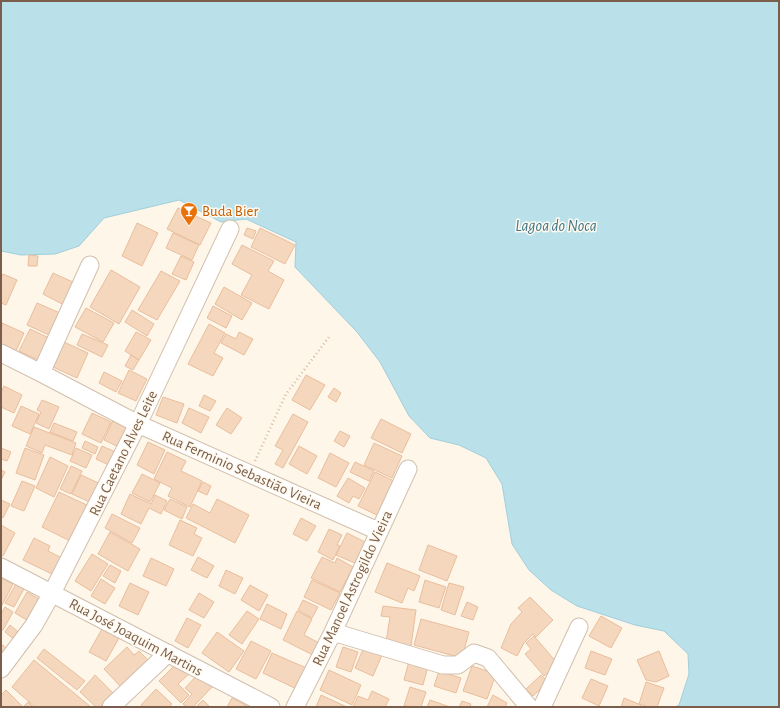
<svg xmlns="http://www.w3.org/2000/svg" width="780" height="708" viewBox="0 0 780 708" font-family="'Alegreya Sans',sans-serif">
<rect width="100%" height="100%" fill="#fef6e8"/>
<path fill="#bae0e9" stroke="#a0cfdc" d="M1,1H779V707H675L679,705L689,674L688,654L664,631L635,625L577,606L551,590L529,570L512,544L502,484L486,458L459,445L430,438L409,416L380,362L357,332L295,267L296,242L246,219L221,222L179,200L104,218L79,246L55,254L21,255L1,251Z"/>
<path fill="#f5d7be" stroke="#e9be9d" d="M178,208L211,223L200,245L167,229Z
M137,223L158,233L142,266L122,256Z
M247,228L256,231L253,239L244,235Z
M260,228L295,245L285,264L251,247Z
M173,233L199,245L192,260L166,248Z
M242,245L274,261L268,271L284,280L269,309L241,295L252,275L232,264Z
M29,255L38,256L37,266H28Z
M181,256L194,262L186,280L172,274Z
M111,270L140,287L119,324L90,307Z
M161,271L180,281L157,320L138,310Z
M53,273L75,283L64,305L43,294Z
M3,274L17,280L6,305L1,303V278Z
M224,287L252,303L242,320L215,304Z
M37,303L60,313L49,335L27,325Z
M213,306L232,316L226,328L207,318Z
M86,308L114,323L103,342L75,327Z
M132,310L154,324L147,336L125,322Z
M2,323L24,333L16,351L1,344Z
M209,324L225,333L214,353L223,358L213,376L188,364Z
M30,329L49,338L38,360L19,351Z
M136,332L151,340L139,360L125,351Z
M239,332L253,339L244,355L221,343L226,334L236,339Z
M82,334L108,345L102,357L77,345Z
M64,342L88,353L77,378L53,367Z
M131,355L139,360L133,370L125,366Z
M129,370L147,379L136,401L118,393Z
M104,372L122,381L116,392L99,383Z
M306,375L325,385L310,410L292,400Z
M4,386L22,395L14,413L1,407V393Z
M334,388L341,393L336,402L328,397Z
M204,395L216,401L210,411L199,406Z
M163,397L184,404L177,423L156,415Z
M42,400L59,407L49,429L36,423L41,412L37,410Z
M21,406L39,414L30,434L12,426Z
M189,408L209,417L201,433L182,423Z
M227,408L242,418L231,434L216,425Z
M92,413L111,422L101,443L82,434Z
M293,414L308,422L283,468L275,464L283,450L275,446Z
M115,416L132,424L121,448L104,440Z
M381,419L411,434L402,453L371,438Z
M54,423L77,432L73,441L50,432Z
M34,427L76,443L72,455L45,445L42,453L26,446Z
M340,431L350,436L344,447L334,441Z
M85,441L98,447L95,454L82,448Z
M148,442L165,450L154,474L137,465Z
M374,443L402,456L392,478L364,465Z
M102,446L120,454L113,467L96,459Z
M299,446L317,456L307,474L289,464Z
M1,448L11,452L7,461L1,459Z
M25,448L44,455L35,480L16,473Z
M76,448L92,455L86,468L70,461Z
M167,452L186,461L181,471L202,481L190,507L168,496L172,488L154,479Z
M330,453L349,463L336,487L318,478Z
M50,457L68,466L54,497L36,488Z
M355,462L374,471L369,481L350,472Z
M71,466L82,471L71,494L60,489Z
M1,470L5,472L1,480Z
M375,472L396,482L379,516L358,506Z
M142,474L160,483L150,502L132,493Z
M81,475L103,485L94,504L72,494Z
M348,478L365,488L359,499L353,496L349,503L337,496Z
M22,481L35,486L24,511L11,506Z
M203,482L211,486L207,495L198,491Z
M59,492L89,506L72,542L42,527Z
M130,494L151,504L155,495L167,501L161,514L149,508L141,524L121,514Z
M170,499L187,507L182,519L164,510Z
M217,499L249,515L235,543L186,518L193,504L210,513Z
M1,500L10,504L3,518L1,516Z
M112,514L140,528L132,543L105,528Z
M301,518L316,526L307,541L293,534Z
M180,520L197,528L194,534L202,538L193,556L169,545Z
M1,525L15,533L3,556L1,555Z
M329,529L342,535L337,545L340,546L333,560L318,552Z
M110,532L140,549L128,571L98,554Z
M347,533L367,543L357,564L336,555Z
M34,538L50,546L48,551L64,559L56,576L23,560Z
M428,545L457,556L447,581L419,570Z
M92,554L108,564L91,591L75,581Z
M198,557L214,566L207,578L191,570Z
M322,557L335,563L337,558L353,567L340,592L311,578Z
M151,558L174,569L166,586L143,576Z
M387,563L420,576L414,591L408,588L402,603L375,592Z
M110,565L121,571L115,583L103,576Z
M226,570L243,578L235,594L219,586Z
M1,578L13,584L1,607Z
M101,579L115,588L105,604L91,596Z
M312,580L340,593L331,610L304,597Z
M425,580L446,587L439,608L419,602Z
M17,582L25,587L14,607L5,603Z
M130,583L149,592L138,615L119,606Z
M449,583L464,587L455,615L441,610Z
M250,585L268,595L259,611L241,600Z
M27,592L42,601L30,622L15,613Z
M199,593L214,602L204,618L189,610Z
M530,597L553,620L536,637L533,634L524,643L517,656L501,648L511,624L522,612L518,608Z
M303,600L318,607L312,618L298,610Z
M467,602L478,607L473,620L461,616Z
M267,604L287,614L281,629L260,619Z
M383,606L416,610L411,646L386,642L390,617L381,616Z
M5,607L13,612L3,630H1V614Z
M247,611L259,619L242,644L229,635Z
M297,611L312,619L304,635L321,644L315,656L283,640Z
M601,616L622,628L611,648L589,636Z
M187,618L201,625L188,648L175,641Z
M421,619L469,632L462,658L414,645Z
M10,625L22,635L17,642L5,632Z
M102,629L119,638L106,661L89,652Z
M217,632L244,651L229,672L202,653Z
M534,636L558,664L544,676L525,654L531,649L526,643Z
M251,641L271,651L256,679L236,669Z
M1,644L6,648L1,654Z
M127,647L134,655L139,651L149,661L121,687L104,669Z
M343,647L358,652L351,672L336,667Z
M364,647L382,655L373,676L355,668Z
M44,649L85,681L77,690L37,658Z
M591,651L612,659L605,675L585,668Z
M659,651L669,676L656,682L646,680L637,660Z
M272,653L311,670L301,691L263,673Z
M34,660L91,707H35L12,687Z
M409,661L428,666L423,685L404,680Z
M177,663L189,674L178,684L189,695L181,703L159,681Z
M472,666L496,674L487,699L463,691Z
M329,670L361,685L352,705L320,690Z
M439,671L461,678L456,693L434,686Z
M199,673L213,686L193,707H187L183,704L192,694L185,688Z
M95,675L113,693L100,707H96L80,692Z
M541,675L548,682L533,696L526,689Z
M591,679L608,686L599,706L582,698Z
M646,682L664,688L657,707H649L639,704Z
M410,687L426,692L421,707L404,706Z
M156,689L172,704L169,707H144L141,705Z
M6,690L22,706L21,707H1V695Z
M372,691L389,699L385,707H353L358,696L368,700Z
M321,695L347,707H316Z
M493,695L507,703L505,707H487Z
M232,698L249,707H227Z
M624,698L641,705L640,707H621Z
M203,700L210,707H196Z
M430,700L450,707H427Z
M462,701L471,704L470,707H459Z
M28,702L33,707H23Z"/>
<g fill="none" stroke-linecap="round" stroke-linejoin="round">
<defs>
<path id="minor" d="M1,353L41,373L138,424L378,531
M41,373L90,265
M1,567L271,707
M333,632L443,665H458L474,653L488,658L529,707
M1,669L34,625L52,593L138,424L230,229
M111,707L168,653
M295,707L333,632L408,469
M542,707L579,627"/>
</defs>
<use href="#minor" stroke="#d1bfac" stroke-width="19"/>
<path stroke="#dbbaa0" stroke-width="2.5" stroke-dasharray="1 3" stroke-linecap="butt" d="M255,461L286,394L329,337"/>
<use href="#minor" stroke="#fff" stroke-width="17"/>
</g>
<defs>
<symbol id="bar-pin" viewBox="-11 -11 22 30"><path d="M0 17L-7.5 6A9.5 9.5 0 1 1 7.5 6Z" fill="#e8710a" stroke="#fffaf0"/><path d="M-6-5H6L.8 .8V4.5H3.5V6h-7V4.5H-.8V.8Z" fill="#fff"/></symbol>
</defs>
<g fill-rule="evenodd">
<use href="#bar-pin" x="179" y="201" width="20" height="27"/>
</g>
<g text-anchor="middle" stroke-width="3" stroke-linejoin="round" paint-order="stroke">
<g font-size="15" fill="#c56008" stroke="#fffaf0" text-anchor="start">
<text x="202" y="216">Buda Bier</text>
</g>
<g font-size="15" fill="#7a5d4a" stroke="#fffaf0">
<text transform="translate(123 453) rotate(-64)" y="5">Rua Caetano Alves Leite</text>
<text transform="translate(242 470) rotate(24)" y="5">Rua Ferminio Sebastião Vieira</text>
<text transform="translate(352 588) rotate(-65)" y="5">Rua Manoel Astrogildo Vieira</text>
<text transform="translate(136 637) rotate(28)" y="5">Rua José Joaquim Martins</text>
</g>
<g font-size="16" font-style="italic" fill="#3f7787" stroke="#fffaf0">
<text x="556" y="231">Lagoa do Noca</text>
</g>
</g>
<rect width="780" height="708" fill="none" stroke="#7a5d4a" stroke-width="4"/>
</svg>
